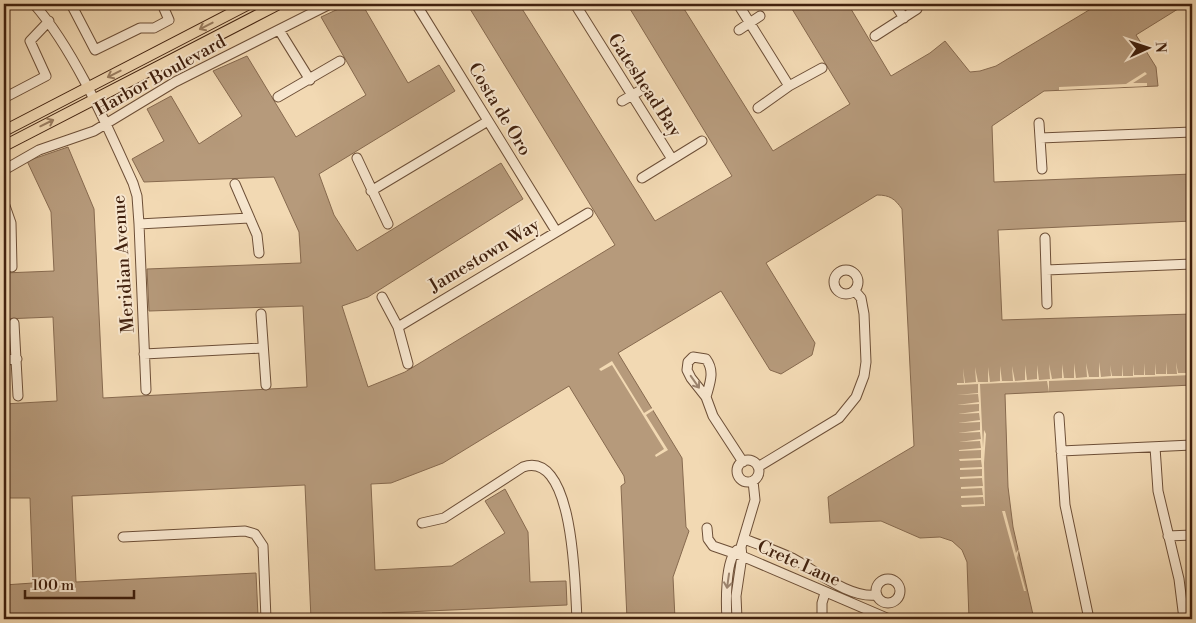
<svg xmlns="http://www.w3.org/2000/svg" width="1196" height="623" viewBox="0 0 1196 623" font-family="'Libre Bodoni',serif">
<rect width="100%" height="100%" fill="#f2d9b3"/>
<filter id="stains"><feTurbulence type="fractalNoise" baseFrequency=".004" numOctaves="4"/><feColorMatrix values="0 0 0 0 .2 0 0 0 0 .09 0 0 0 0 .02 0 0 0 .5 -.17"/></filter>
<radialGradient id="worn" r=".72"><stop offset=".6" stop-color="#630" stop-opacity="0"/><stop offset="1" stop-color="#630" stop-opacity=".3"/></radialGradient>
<path fill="#b69a7b" stroke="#876a4f" d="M349,4H362L408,83L439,65L455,91L319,174L334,215L357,251L501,163L523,199L368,297L342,306L368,387L405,372L615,245L467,4H519L655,221L732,176L627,4H681L773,151L850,104L789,4H848L891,76L930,53L945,41L970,72L980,71L996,66L1099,4H1186L1136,35L1156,67L1158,86L1044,91L992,126L994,182L1192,174V221L998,230L1002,320L1192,314V385L1005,394L1008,487L1013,527L1034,619H969L967,562L962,550L952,541L940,537L920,538L881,521L830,523L828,497L914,446L902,209C895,199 890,195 877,195L766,263L815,343L812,355L781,374L770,370L721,291L618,353L682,458L686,527L689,531L673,577L675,619H627L621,486L625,483L624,476L569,386L443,463L391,483L371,484L375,570L452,566L505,533L485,501L505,489L528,532L530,582L566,581L567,605L382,613V619H311L305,485L72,496L76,582L256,573L258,616L192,619H4V585L33,583L30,498H4V404L57,401L53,317L4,319V273L54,271L51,212L27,161L68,147L94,209L103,398L307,387L303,306L149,311L147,269L301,263L299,232L274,177L144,182L132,159L164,141L147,109L171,96L199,144L242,116L213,71L247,56L296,137L366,95L321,17Z"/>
<path fill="#f2d9b3" d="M1145,72L1147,74L1133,83H1147V86L1059,90V87L1126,84Z
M612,361L644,413L654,407L655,409L646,415L668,450L656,457L655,455L664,449L612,365L601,371L599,369Z
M1188,361L1189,373H1192V375L1049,381V392L1047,381L980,384L983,448L984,430L986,434L984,463L985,506L962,507L961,505L984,504L983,497L961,498V496L983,495L982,488L961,489V487L983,486L982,478L960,479V477L982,476V469L960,470V468L982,467L981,460L960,461L959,459L981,458V450L959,451V450L981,448L980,441L959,442L981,439L980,432L958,433L980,430V422L958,423L980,420L979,413L958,414L979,411V404L957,405L979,402L978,394L957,395L978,393V384L957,385V383H964L963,368L965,383L976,382L975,367L978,382H988V367L990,382L1000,381V366L1002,381H1013L1012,366L1015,381L1025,380V365L1027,380L1037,379V365L1039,380L1050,379L1049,364L1052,379L1062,378V364L1064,378H1074V363L1076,378L1087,377L1086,363L1089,377H1099V362L1101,377L1111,376L1110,365L1112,376H1122V364L1123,376H1133V364L1134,375H1144V363L1145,375H1155V363L1156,374H1166L1167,362V374H1177L1176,362L1178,373H1188Z
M1002,511H1005L1016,553L1019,549L1017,558L1026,591H1024Z"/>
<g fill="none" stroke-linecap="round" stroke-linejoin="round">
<defs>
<path id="minor" d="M34,4C75,51 107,126 133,183L137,196L139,224L146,390
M71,4L95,50L140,28H154L169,20L162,4
M416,4L556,231
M575,4L672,159
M738,4L789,86
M895,4L904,18
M279,30L310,80
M739,30L760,16
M875,36L917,9
M278,97L340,61
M4,98L46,76L30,41L49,21
M622,101L643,89
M758,108L789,86L822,68
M1039,123L1042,169
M1040,138L1192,132
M357,158L388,224
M4,170L39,150L94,131L175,82L330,4
M642,178L702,141
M235,184L257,235L259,253
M371,191L488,121
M4,203L11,223L12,267
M139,224L249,218
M1045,238L1047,304
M1046,270L1192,264
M834 282a12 12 0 1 1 24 0a12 12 0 1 1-24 0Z
M382,297L398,327L408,364
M261,314L266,385
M14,323L18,396
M398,327L588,213
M144,354L262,348
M4,360L17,359
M706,397C710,383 715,371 706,359L693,357L688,362L687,370L691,378L706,397L713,416L743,462
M1059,417L1065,505L1089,619
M1155,447L1158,491L1179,579L1184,619
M1061,451L1192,445
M737 471a11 11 0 1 1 22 0a11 11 0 1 1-22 0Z
M758,467L839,418L856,397L864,376L866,362L864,314L861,298L855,291
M422,523L444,518L523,467C575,449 575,590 577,619
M707,528L708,539L713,546L742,556L889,619
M1168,536L1192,535
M123,537L245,531L255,534L263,546L266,619
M744,539C760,545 777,551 792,558C815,570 850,599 877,595
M876 591a12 12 0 1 1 24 0a12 12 0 1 1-24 0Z
M727,619C726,604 725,560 737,550
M737,619L736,596L742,556L741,547L755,500L753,481
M822,619V603L825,593"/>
<path id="major" d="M4,131L249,4
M4,146L279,4"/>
</defs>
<use href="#minor" stroke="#6d4f37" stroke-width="11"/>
<use href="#major" stroke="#41210e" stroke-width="12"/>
<use href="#minor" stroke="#f7e6ce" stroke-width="9"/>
<use href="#major" stroke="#f2d9b3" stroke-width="10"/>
</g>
<defs><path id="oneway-shaft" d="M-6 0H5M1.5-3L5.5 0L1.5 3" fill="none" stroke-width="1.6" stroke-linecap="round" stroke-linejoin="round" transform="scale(1.25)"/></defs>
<g stroke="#9a7d60">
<use href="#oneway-shaft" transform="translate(206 26) rotate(153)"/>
<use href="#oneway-shaft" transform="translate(114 74) rotate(153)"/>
<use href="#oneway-shaft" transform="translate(47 123) rotate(-26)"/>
</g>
<g stroke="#9c846e">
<use href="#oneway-shaft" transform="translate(695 382) rotate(55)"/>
<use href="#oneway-shaft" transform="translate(728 581) rotate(98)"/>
</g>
<g text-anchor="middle" stroke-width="4" stroke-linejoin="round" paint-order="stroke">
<g font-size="18" fill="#41210e" stroke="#f7e6ce">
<text transform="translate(160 75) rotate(-29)" y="6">Harbor Boulevard</text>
<text transform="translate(645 85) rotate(57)" y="6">Gateshead Bay</text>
<text transform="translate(500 109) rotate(59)" y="6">Costa de Oro</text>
<text transform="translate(484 255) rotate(-31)" y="6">Jamestown Way</text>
<text transform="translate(123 264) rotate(-94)" y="6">Meridian Avenue</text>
<text transform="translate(799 563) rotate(24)" y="6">Crete Lane</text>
</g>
</g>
<rect width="1196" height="623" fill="none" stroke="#f2d9b3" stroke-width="20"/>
<rect x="5" y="5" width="1186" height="613" fill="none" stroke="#41210e" stroke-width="2.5"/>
<rect x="10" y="10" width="1176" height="603" fill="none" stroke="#41210e"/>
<g transform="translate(1148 48) rotate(87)" stroke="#f7e6ce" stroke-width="4" paint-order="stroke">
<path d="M0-4L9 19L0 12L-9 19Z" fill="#41210e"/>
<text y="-8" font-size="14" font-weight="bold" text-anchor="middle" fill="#41210e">N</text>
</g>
<path d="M25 590v8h109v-8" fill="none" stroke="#41210e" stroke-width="2.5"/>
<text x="32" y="590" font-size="15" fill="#41210e" stroke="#f7e6ce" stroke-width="4" paint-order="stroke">100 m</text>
<rect width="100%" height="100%" filter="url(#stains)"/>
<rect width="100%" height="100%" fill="url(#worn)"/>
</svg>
